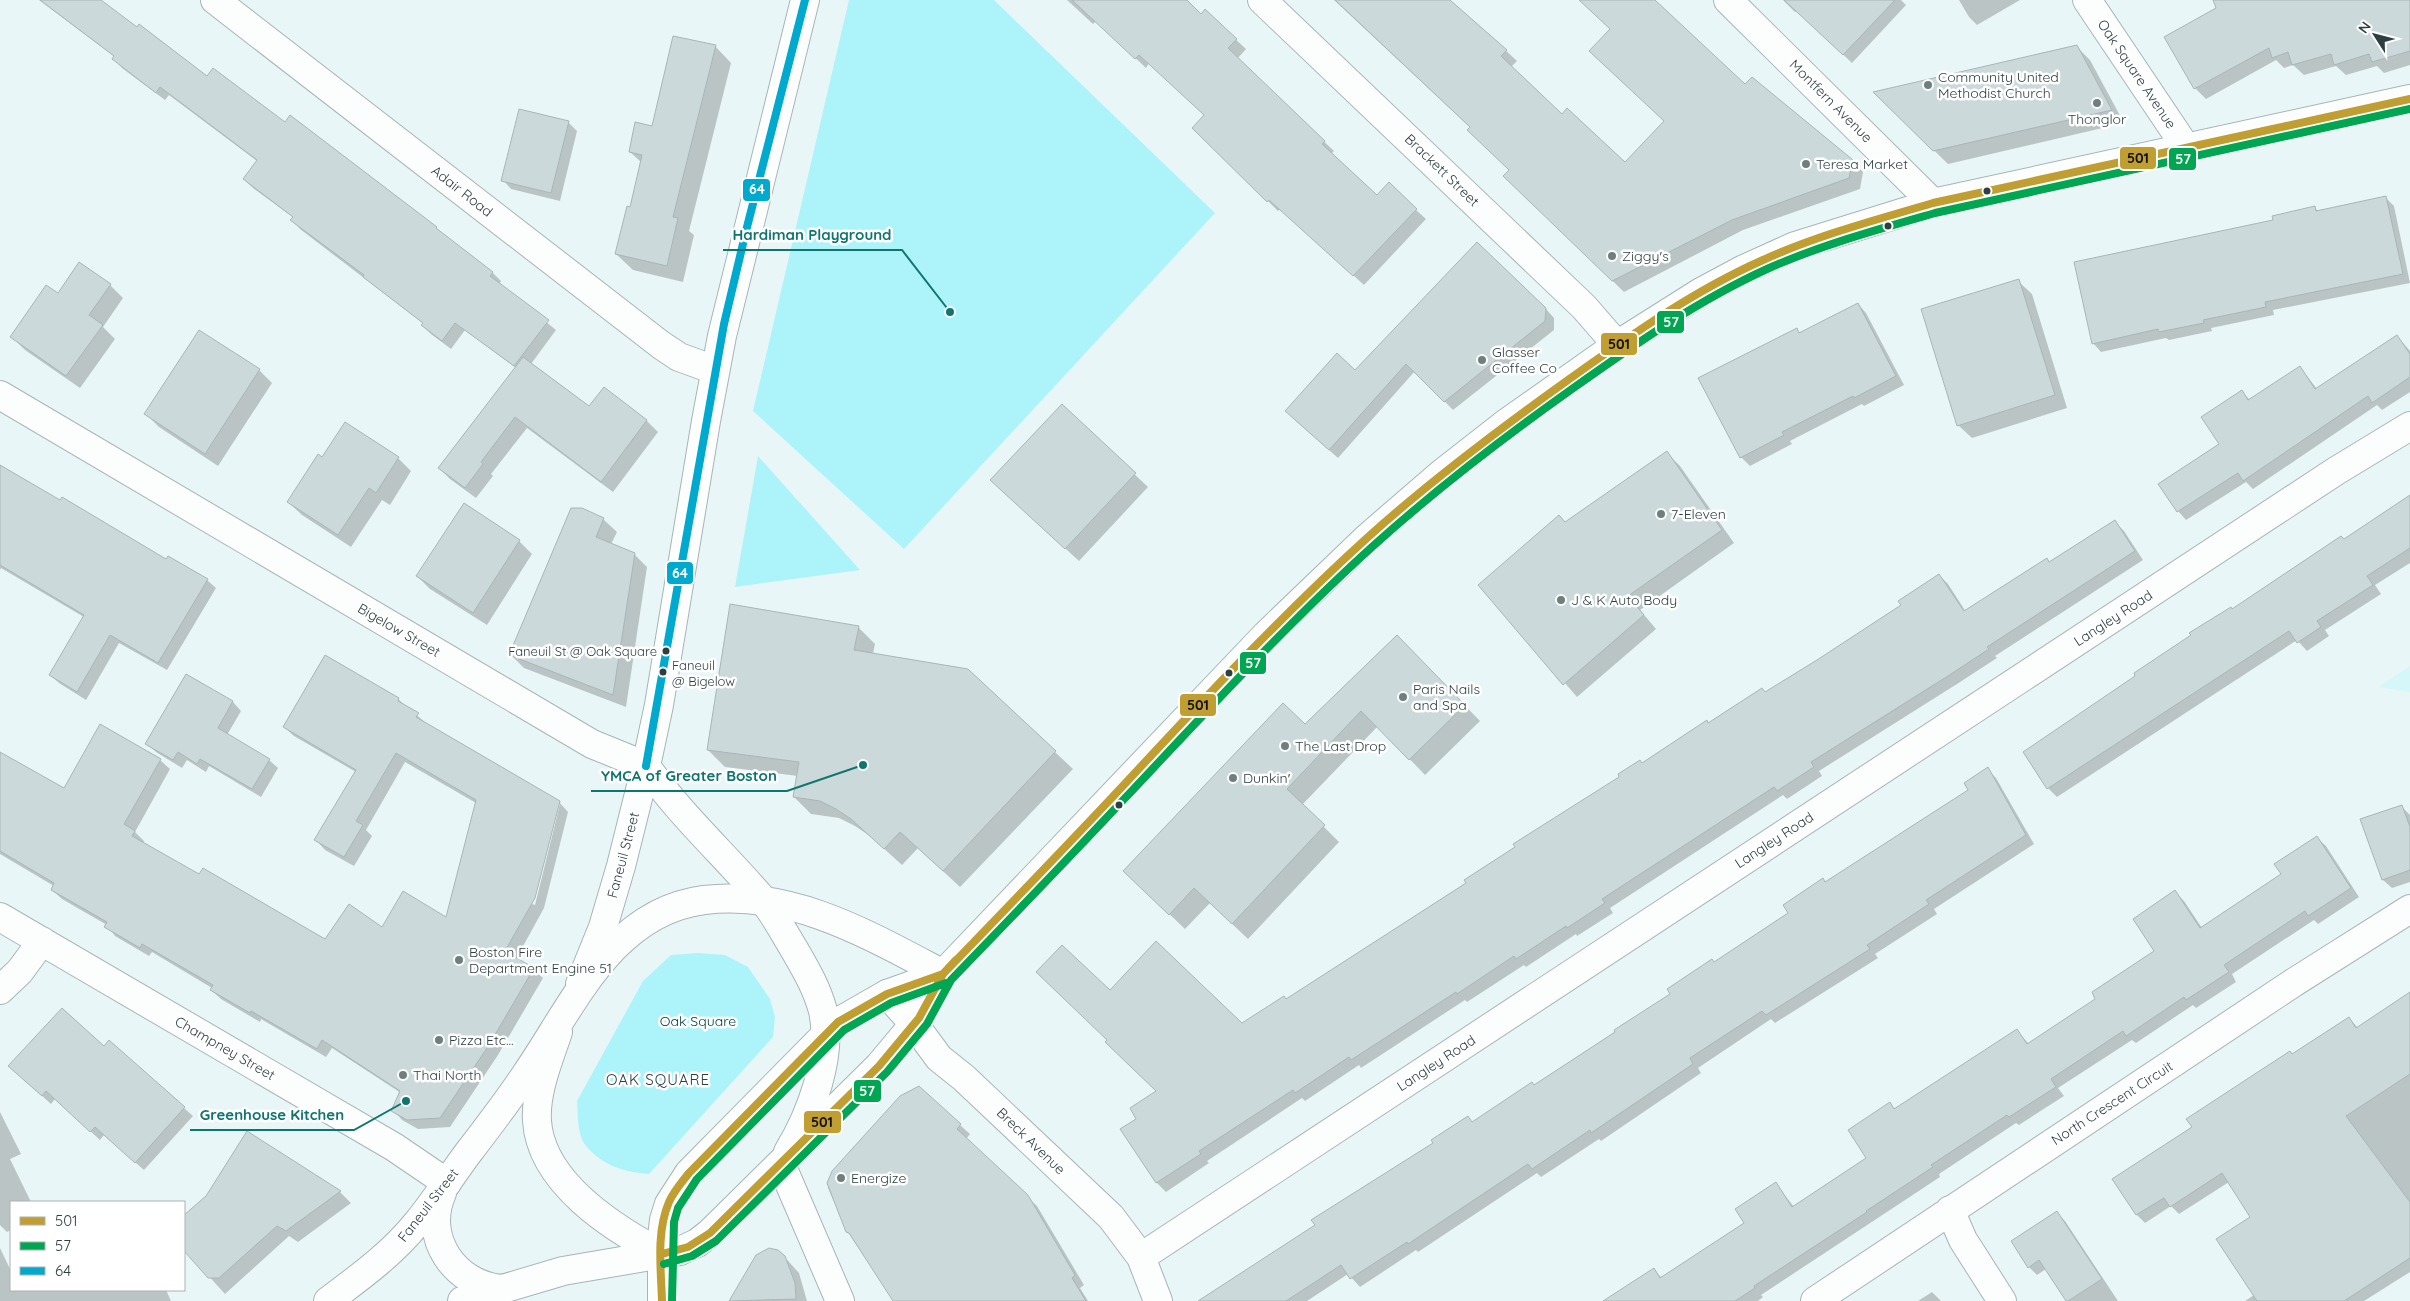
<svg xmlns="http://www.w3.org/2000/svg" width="2410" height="1301" viewBox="0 0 2410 1301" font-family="Quicksand,sans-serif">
<rect width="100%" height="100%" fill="#e9f6f7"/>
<path fill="#d5f7f9" d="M2410,666V692L2378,687Z"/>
<path fill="#adf4fa" d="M849,0H994L1215,213L904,549L753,411Z
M758,456L860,570L735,587Z
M698,953L725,955L748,967L770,999L775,1017L773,1037L649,1174C624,1172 603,1166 586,1146C577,1135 578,1114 577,1101L643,981L671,955Z"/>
<path fill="#0003" fill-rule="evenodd" d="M39,0H99L207,78L285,124L436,228L493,273L501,281L499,284L556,330L531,364L589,408L604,389L647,421L658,432L613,492L527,428L491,474L493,476L476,498L450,479L439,468L516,368L465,330L451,349L431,334L422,325L424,324L300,229L292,220L294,218L253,188L244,179L257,161L169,95L165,100L122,68L114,59L115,57Z
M1067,0H1185L1202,15L1205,11L1246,49L1237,59L1334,151L1331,154L1377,196L1416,210L1426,219L1364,285L1280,209L1278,211L1194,128L1205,115L1149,63L1146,68L1096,21L1093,24Z
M1334,0H1448L1472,23L1474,21L1517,61L1511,67L1562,116L1625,164L1665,122L1611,29L1580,0H1653L1745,86L1852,161L1863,172L1860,189L1743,230L1624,292L1516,187L1511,170L1471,128Z
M1783,0H1901L1906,5L1852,63L1797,11L1795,12Z
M1959,0H2020L1977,25L1969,17Z
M2214,0H2410V65L2384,73L2377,66L2346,75L2336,66L2304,75L2293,65L2284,68L2276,60L2206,99L2195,88L2218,9Z
M715,46L731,63L689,231L694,235L683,282L633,270L616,254L631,208L642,163L630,152L653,127Z
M2077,47L2090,60L2124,123L1948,164L1875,93Z
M568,122L577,131L560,201L511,189L503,180Z
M2385,197L2394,206L2410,283L2273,310L2274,315L2211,328L2212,331L2169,340L2166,338L2101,352L2093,343L2274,221L2315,208L2319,212Z
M2018,281L2032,294L2067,408L1972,438L1958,425Z
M110,285L123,298L103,327L115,339L80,388L25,350L12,337L58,294Z
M1858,304L1866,313L1904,385L1864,406L1862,404L1790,441L1792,444L1750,466L1741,457L1796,330L1801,334Z
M1545,308L1554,318V330L1453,410L1415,371L1338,458L1295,420L1355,372Z
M2397,336L2410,351V392L2382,410L2377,405L2253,489L2246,482L2186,520L2178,511L2221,445L2242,392L2250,400L2300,367L2317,389Z
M259,370L272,383L218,466L159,427L146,414Z
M1062,406L1148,487L1079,561L1005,493Z
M345,424L398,458L411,471L390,505L382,500L351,547L302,515L288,502L323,459Z
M1667,453L1680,466L1734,543L1640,610L1656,629L1577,697L1480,585Z
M0,466L166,561L207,580L216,588L167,670L119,643L86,700L59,683L50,675L84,617L1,568L0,570Z
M2410,498V563L2375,585L2381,594L2325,630L2329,636L2307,651L2297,640L2057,797L2048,788L2232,610Z
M603,519L617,532L611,544L634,554L647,567L626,707L524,668L511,655Z
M2115,522L2124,531L2143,560L1995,656L1997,658L1957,684L1819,771L1822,776L1787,799L1783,795L1610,908L1613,913L1577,936L1576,934L1526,967L1524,965L1467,1002L1465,1000L1361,1068L1359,1065L1305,1101L1302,1098L1207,1161L1209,1163L1166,1192L1157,1183L1138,1119L1158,1092L1110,992L1242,1025L1287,1001L1468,883L1642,764L1709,724L1766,693L1903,606L1939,575L1948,584L1966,612L2050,563Z
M519,541L532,554L487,625L430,589L417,576Z
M858,627L875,644L873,654L968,670L1073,769L960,887L918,848L902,865L870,836L855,826L839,818L811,814L794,797L798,776L725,767L708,750Z
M1397,636L1480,721L1425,775L1378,726L1302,805L1339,842L1248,939L1210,903L1185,929L1140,886Z
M187,675L233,702L241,711L227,735L269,760L278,768L261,797L209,766L206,772L187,760L182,768L156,752L147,744Z
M398,699L427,724L559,802L568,812L544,908L516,959L533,969L543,978L498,1055L450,1127L418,1129L402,1120L393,1110L401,1093L332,1048L326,1057L261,1019L260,1022L221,999L211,990L212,988L152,952L149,956L115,936L107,925L62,899L52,890L54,886L0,854V753L64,790L160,760L170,769L135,832L144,841L143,843L200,876L325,941L447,919L476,803L405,762L366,830L372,836L354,866L325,850L316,840L356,772L294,736L284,727ZM558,804H560L535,905L532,904Z
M1987,769L1996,778L2034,844L1934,909L1937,914L1875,954L1878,958L1775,1023L1771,1019L1698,1068L1701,1073L1601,1141L1599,1139L1541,1177L1537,1173L1418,1252L1416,1250L1360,1287L1348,1274L1307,1301H1228L1473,1123L1534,1086L1672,994L1790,913L1826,883L1970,790Z
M2401,806L2410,815V882L2392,888L2383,880Z
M2317,838L2326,846L2359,897L2318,924L2314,920L2232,974L2236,982L2196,1008L2193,1005L2136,1043L2132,1040L2058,1088L2064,1096L2019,1125L2016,1123L1939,1174L1940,1177L1761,1295L1763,1297L1758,1301H1626L1653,1269L1662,1278L1745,1223L1776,1184L1794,1207L1868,1158L1890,1104L1896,1110L2017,1031L2029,1044L2097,999L2156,952L2175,892L2184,901L2202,928L2283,875Z
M2410,994V1272L2364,1301H2245L2254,1295L2252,1217L2229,1182L2179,1214L2171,1206L2145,1223L2137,1215L2114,1179L2193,1127L2292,1055L2349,1018L2358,1028Z
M109,1042L193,1116L144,1170L104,1135L100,1140L55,1099L51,1104L19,1075L104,1048Z
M0,1112L21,1154L10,1159L31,1202H11V1230L7,1232L0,1225Z
M960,1125L970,1134L966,1139L1037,1206L1084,1285L1080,1288L1088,1301H895L847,1231L828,1188L833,1172Z
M340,1192L351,1203L298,1242L289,1236L225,1294L184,1249V1217L207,1197Z
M2057,1213L2065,1221L2118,1301H2067L2046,1269L2037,1275L2029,1267Z
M0,1248L11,1271V1290H166L171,1301H0Z
M772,1249L780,1252L799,1273L807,1301H732L757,1256L762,1252Z
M1932,1292L1941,1301H1918Z"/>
<path fill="#ccd9da" stroke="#a8b6b7" d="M40,0H101L137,27L139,24L207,76L213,68L285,122L290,115L437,227L436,228L493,272L490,276L549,320L514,366L455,323L442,341L421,325L423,323L363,277L364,275L290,220L293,217L243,179L257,160L160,87L156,93L112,59L114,56Z
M1072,0H1187L1201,14L1205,9L1237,39L1228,48L1325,141L1322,144L1377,195L1389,182L1417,209L1353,276L1269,200L1267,202L1192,128L1204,115L1139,55L1135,59Z
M1335,0H1450L1507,50L1501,56L1562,114L1567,108L1625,162L1664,121L1589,51L1610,29L1579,0H1655L1745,84L1752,77L1853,160L1849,178L1732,220L1612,281L1503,176L1509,170L1467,130L1470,127Z
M1784,0H1895L1843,55Z
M2213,0H2410V51L2372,62L2369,54L2334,65L2331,54L2292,65L2288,52L2272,58L2269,48L2194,89L2164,37L2216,8Z
M673,36L716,45L673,217L678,218L667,266L615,254L627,206L630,207L642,155L629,152L635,122L652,126Z
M2077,45L2112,110L1933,151L1873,92Z
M519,109L569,121L551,193L501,181Z
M2386,196L2403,274L2265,302L2266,307L2203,320L2204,323L2159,332L2158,329L2092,344L2074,262L2273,220L2272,216L2315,206L2316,211Z
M1477,242L1546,308L1545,321L1444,402L1406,364L1329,450L1285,411L1337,353L1355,370Z
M79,262L111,284L89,315L103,325L66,376L10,337L46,285L58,293Z
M2019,279L2055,395L1957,426L1921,309Z
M1858,303L1896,376L1854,398L1853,396L1782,432L1784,435L1740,458L1698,378L1797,328L1799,333Z
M199,330L260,369L205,454L144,414Z
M2397,335L2410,354V377L2372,403L2368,396L2243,481L2238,473L2177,512L2158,484L2219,444L2201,417L2242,390L2248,400L2300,366L2315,389Z
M523,357L589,406L604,387L647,420L601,482L515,417L481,462L483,464L465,488L438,468Z
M1062,404L1136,473L1065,549L990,480Z
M345,422L399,457L376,493L369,488L338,535L287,502L318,454L322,457Z
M1667,451L1722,530L1628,596L1644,615L1563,685L1478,585L1559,515L1565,522Z
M0,465L60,500L62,497L166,559L168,556L208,579L158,663L110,635L77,692L49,675L84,615L0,565Z
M2410,495V548L2367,576L2373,585L2317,621L2321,627L2297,643L2289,631L2047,789L2023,752L2135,676L2134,673L2191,635L2189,633L2231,607L2232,609L2341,536L2344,539Z
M464,503L520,540L473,613L416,576Z
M571,508H582L604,518L596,537L635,553L613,695L509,655Z
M2115,520L2135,551L1987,647L1989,649L1948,676L1811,762L1814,767L1777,791L1774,787L1602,899L1605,903L1567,928L1566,926L1516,959L1514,956L1457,994L1456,992L1351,1060L1349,1057L1295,1093L1293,1090L1199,1151L1201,1154L1156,1183L1120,1129L1136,1119L1130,1108L1156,1091L1105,1042L1107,1040L1036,972L1062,945L1110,990L1156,941L1242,1023L1284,996L1286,999L1466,883L1464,880L1515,847L1513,844L1619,777L1618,774L1640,760L1642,763L1707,720L1708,723L1762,688L1765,692L1817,660L1901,605L1898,601L1939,574L1964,611L2047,558L2049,562Z
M730,604L859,626L854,650L968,669L1056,751L943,871L900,832L884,849L851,819L836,809L820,801L793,797L799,762L707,750Z
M1397,635L1465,705L1409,760L1361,711L1287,789L1325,825L1232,924L1194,888L1169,915L1123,871L1283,703L1305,724Z
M325,655L399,698L398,701L419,713L416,717L560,801L535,898L505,951L534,968L489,1045L440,1118L407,1120L391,1111L400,1091L322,1040L317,1049L251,1011L250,1013L210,990L213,985L142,944L140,948L104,927L107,922L51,890L54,883L0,851V752L64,788L100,724L161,759L124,824L135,831L132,836L199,874L203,868L325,939L349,904L382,927L403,891L446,917L476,800L396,753L356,821L363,825L344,857L314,840L356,770L283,727Z
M186,674L233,701L218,728L270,759L252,789L200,759L197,764L178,752L173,760L145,744Z
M1988,767L2026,835L1926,900L1929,904L1867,945L1870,949L1766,1015L1762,1011L1690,1058L1693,1064L1591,1133L1590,1130L1532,1169L1528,1164L1408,1244L1407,1242L1350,1279L1341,1265L1286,1301H1198L1315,1225L1311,1220L1433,1143L1431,1140L1468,1116L1472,1122L1532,1082L1534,1085L1615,1032L1614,1030L1670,994L1667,989L1712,959L1714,962L1788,913L1783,905L1823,878L1825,882L1968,790L1964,783Z
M2402,805L2410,827V870L2382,880L2360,819Z
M2317,836L2351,888L2308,916L2305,911L2224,965L2229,972L2186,1000L2184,997L2126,1036L2123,1031L2051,1079L2056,1087L2009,1117L2007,1115L1931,1165L1933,1167L1866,1211L1867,1212L1754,1286L1755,1288L1735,1301H1603L1654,1268L1660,1278L1744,1223L1735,1209L1776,1182L1792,1207L1866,1158L1848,1130L1890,1102L1894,1109L2017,1029L2027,1044L2095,999L2092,992L2154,951L2133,919L2175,890L2200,928L2281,874L2274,864Z
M2410,992V1074L2346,1116L2410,1202V1258L2344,1301H2257L2216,1239L2250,1217L2222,1173L2170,1207L2164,1198L2136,1215L2112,1179L2192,1127L2186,1119L2290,1051L2292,1054L2349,1017L2356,1028Z
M62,1008L104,1046L109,1040L185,1107L135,1163L95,1127L90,1132L46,1091L42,1096L8,1066Z
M919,1086L961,1124L957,1129L1028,1195L1075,1275L1072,1278L1086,1301H893L849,1233L846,1232L827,1183L832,1171L900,1096Z
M247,1131L341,1191L286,1231L277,1226L219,1278H208L184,1251V1215L206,1196Z
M2057,1211L2102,1279L2068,1301H2066L2039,1260L2028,1268L2011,1241Z
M769,1248L778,1250L785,1256L795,1283L796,1299L729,1301L756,1255Z"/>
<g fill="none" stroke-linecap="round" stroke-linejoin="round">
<defs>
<path id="minor" d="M215,0L661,345L679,357L715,370
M1262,0L1584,307L1617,345
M1728,0L1933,203
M0,395L592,744L646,766
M0,917L394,1147L447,1183
M0,990L20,971L42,941
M887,994L914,1024L939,1058L964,1078L1111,1217L1141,1257L1158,1301
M781,1164L840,1301
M1950,1210L1963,1240L2002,1301
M1141,1257L2336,471L2410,426
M1815,1301L2293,983L2410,909"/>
<path id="tertiary" d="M2087,0L2187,149
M646,766C680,815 725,855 763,900C775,915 784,933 794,949C805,968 817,988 823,1011C833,1056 811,1114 788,1152
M580,984L603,927L621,866L646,766L659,705L706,421L722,336L805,0
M558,1032C549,1059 535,1092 537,1121C541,1183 613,1228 662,1254"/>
<path id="secondary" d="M662,1301V1237L664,1220L669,1204L689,1173L838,1022L887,994L943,974"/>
<path id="primary" d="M442,1193C422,1238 455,1285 502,1289
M328,1301C360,1277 392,1254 417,1223C435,1201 451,1176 468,1153C488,1127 508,1101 526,1074C573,1006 611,912 704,900C791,889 869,935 943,974
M462,1301L563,1271L680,1251L697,1243L710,1233L879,1066L919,1018L943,974L1266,635L1367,538L1441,474L1505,424L1617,345L1701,292L1742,270L1795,246L1933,203L2410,99"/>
</defs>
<use href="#minor" stroke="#a7b5b6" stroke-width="30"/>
<use href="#tertiary" stroke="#a7b5b6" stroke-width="30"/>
<use href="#secondary" stroke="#a7b5b6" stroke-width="30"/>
<use href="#primary" stroke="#a7b5b6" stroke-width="30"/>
<use href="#minor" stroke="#fcfefe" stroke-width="28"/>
<use href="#tertiary" stroke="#fcfefe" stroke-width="28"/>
<use href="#secondary" stroke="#fcfefe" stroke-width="28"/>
<use href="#primary" stroke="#fcfefe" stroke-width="28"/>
<defs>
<path id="bus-1" d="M662,1254L688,1247L710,1233L879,1066L919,1018L943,974L956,960
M662,1301C661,1269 656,1232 669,1202C674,1191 682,1182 689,1173L838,1022L887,994L943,974C1002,913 1062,851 1120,789C1200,703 1280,617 1367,538C1430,481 1498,430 1568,380C1630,336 1693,291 1763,260C1818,235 1876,220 1933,203L2410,99"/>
<path id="bus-2" d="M664,1264L692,1256L716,1241L887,1072L927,1024L951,980C1010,919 1069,858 1127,796C1207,711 1286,625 1372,547C1435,490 1503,438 1572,389C1634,345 1697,301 1767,269C1821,245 1879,229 1935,213L2410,109
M672,1301L674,1222L678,1208L697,1179L844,1030L891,1003L946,983"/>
<path id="bus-3" d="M646,766L724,324L746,231L805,0"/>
</defs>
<use href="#bus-1" stroke="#fff" stroke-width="11"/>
<use href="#bus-2" stroke="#fff" stroke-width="11"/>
<use href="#bus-3" stroke="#fff" stroke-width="11"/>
<use href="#bus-1" stroke="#c09e32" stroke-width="8"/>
<use href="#bus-2" stroke="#00a651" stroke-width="8"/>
<use href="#bus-3" stroke="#00a9ce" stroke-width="8"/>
</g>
<g fill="#6f7f80" stroke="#fff" stroke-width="2">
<circle cx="1928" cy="85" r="5"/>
<circle cx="2097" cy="103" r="5"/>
<circle cx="1806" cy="164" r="5"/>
<circle cx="1612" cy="256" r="5"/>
<circle cx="1482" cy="360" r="5"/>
<circle cx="1661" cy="514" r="5"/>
<circle cx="1561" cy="600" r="5"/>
<circle cx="1403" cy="697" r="5"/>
<circle cx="1285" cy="746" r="5"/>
<circle cx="1233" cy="778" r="5"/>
<circle cx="459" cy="960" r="5"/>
<circle cx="439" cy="1040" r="5"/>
<circle cx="403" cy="1075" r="5"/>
<circle cx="841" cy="1178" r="5"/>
</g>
<g fill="#2e3f40" stroke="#fff" stroke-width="2">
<circle cx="1987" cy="191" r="4.5"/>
<circle cx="1888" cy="226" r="4.5"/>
<circle cx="666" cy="651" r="4.5"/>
<circle cx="663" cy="672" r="4.5"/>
<circle cx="1229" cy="673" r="4.5"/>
<circle cx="1119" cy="805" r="4.5"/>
</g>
<g text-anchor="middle" stroke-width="5" stroke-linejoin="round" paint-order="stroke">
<g font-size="13" fill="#2e3f40" stroke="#fff" text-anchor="end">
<text x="657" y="656">Faneuil St @ Oak Square</text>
<text x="672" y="670" text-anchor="start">Faneuil<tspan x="672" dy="16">@ Bigelow</tspan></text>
</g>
<g font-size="14" fill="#2e3f40" stroke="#fff">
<text transform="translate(2137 74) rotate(56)" y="5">Oak Square Avenue</text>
<text transform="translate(1831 101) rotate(45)" y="5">Montfern Avenue</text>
<text transform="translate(1442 170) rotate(44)" y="5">Brackett Street</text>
<text transform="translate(462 191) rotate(38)" y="5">Adair Road</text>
<text transform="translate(2113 618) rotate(-33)" y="5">Langley Road</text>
<text transform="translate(399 630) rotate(30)" y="5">Bigelow Street</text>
<text transform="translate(1774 840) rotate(-33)" y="5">Langley Road</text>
<text transform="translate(623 855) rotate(-75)" y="5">Faneuil Street</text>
<text transform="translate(225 1048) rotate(30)" y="5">Champney Street</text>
<text transform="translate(1436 1063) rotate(-33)" y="5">Langley Road</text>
<text transform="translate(2112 1103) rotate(-33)" y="5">North Crescent Circuit</text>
<text transform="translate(1031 1141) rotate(44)" y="5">Breck Avenue</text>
<text transform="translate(428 1205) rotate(-52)" y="5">Faneuil Street</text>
</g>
<g font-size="14" fill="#2e3f40" stroke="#fff" text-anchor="start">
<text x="1938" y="82">Community United<tspan x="1938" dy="16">Methodist Church</tspan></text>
<text x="2097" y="124" text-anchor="middle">Thonglor</text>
<text x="1816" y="169">Teresa Market</text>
<text x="1622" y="261">Ziggy's</text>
<text x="1492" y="357">Glasser<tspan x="1492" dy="16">Coffee Co</tspan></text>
<text x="1671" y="519">7-Eleven</text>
<text x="1571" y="605">J &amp; K Auto Body</text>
<text x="1413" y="694">Paris Nails<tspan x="1413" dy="16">and Spa</tspan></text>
<text x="1295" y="751">The Last Drop</text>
<text x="1243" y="783">Dunkin'</text>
<text x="469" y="957">Boston Fire<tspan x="469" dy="16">Department Engine 51</tspan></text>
<text x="449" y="1045">Pizza Etc...</text>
<text x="413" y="1080">Thai North</text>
<text x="851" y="1183">Energize</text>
</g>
<g font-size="14" fill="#034144" stroke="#fff">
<text x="698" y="1026">Oak Square</text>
</g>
<g font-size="15" letter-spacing="1" fill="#2e3f40" stroke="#fff">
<text x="658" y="1085">OAK SQUARE</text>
</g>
</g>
<path fill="none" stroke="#0f766e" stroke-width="2" d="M950 312L902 250H723M863 765L787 791H591M406 1101L354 1130H190"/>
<g fill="#0f766e" stroke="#fff" stroke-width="2">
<circle cx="950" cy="312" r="5"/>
<circle cx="863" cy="765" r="5"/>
<circle cx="406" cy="1101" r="5"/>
</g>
<g font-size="15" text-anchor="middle" font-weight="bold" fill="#0f766e" stroke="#fff" stroke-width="5" stroke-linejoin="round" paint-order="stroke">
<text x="812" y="240">Hardiman Playground</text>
<text x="689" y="781">YMCA of Greater Boston</text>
<text x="272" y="1120">Greenhouse Kitchen</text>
</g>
<g stroke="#fff" stroke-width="2">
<rect x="2119" y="146" width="38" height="24" rx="5" fill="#c09e32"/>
<rect x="2168" y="147" width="29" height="24" rx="5" fill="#00a651"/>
<rect x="742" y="178" width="29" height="24" rx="5" fill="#00a9ce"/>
<rect x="1656" y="310" width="29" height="24" rx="5" fill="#00a651"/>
<rect x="1600" y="332" width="38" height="24" rx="5" fill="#c09e32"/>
<rect x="666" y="561" width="28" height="24" rx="5" fill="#00a9ce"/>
<rect x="1239" y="651" width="28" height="24" rx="5" fill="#00a651"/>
<rect x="1179" y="693" width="38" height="24" rx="5" fill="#c09e32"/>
<rect x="853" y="1079" width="29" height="24" rx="5" fill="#00a651"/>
<rect x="803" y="1110" width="39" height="24" rx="5" fill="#c09e32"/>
</g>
<g font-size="14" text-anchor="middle" font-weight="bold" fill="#fff">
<text x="2183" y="164">57</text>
<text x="757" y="194">64</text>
<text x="1671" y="327">57</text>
<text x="680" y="578">64</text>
<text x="1253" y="668">57</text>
<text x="867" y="1096">57</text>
</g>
<g font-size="14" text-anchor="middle" font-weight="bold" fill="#111">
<text x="2138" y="163">501</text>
<text x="1619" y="349">501</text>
<text x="1198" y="710">501</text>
<text x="822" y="1127">501</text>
</g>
<rect x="10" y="1201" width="175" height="90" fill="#ffffff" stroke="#abb2b3"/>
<rect x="20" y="1217" width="25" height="8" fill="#c09e32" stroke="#abb2b3"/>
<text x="55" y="1226" font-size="15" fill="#2e3f40">501</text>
<rect x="20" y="1242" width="25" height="8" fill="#00a651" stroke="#abb2b3"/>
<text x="55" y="1251" font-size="15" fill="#2e3f40">57</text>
<rect x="20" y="1267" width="25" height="8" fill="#00a9ce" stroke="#abb2b3"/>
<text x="55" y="1276" font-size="15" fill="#2e3f40">64</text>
<g transform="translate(2375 35) rotate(306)" stroke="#ffffff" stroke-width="4" paint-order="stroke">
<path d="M0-4L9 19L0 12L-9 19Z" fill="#2e3f40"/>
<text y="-8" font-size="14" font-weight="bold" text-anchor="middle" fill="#2e3f40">N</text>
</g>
</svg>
